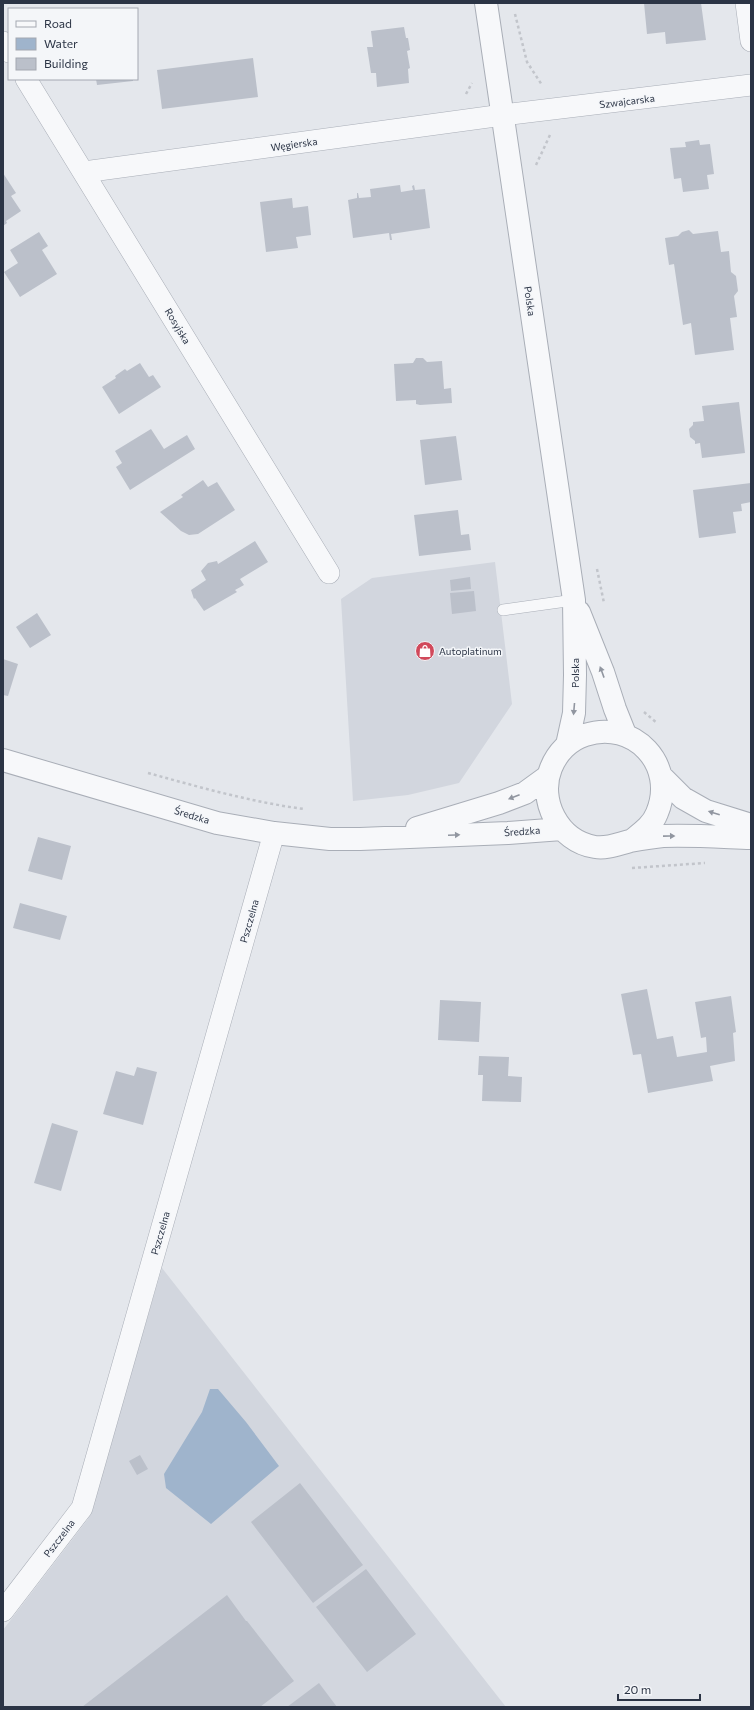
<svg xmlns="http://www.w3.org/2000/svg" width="754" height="1710" viewBox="0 0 754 1710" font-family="Commissioner,sans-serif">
<rect width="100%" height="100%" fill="#e4e7ec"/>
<path fill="#d2d6de" d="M495,562L512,704L459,783L408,795L353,801L341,599L372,578Z
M162,1268L506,1707H3V1630L88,1519Z"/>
<path fill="#9fb4cc" d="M210,1389H218L246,1422L279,1466L211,1524L166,1488L164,1474L202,1412Z"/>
<path fill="#bbc0ca" d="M644,3H701L706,40L666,44L665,32L647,34Z
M404,27L406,38H408L410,50L407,51L410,68L408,69L409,83L377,87L376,73H371L367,47H373L371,31Z
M253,58L258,97L162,109L157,70Z
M96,79H133V81L97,85Z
M699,140L700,145L710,144L714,174L707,175L709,189L683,192L681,178L674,179L670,148L686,147L685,142Z
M3,173L16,193L11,196L21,211L6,221L7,223L3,226Z
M400,185L401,192L413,190L412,186L414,185L415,190L425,189L430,228L391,234L392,240H390L389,233L353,238L348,200L357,198V193H358L359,198L371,197L370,189Z
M292,198L293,208L308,206L311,235L296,237L298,248L266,252L260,202Z
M689,230L693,234L718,231L721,252L729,251L731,272L736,276L738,291L734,296L737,317L730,318L734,350L695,355L691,323L683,325L674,264L669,265L665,238L678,236L682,232Z
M39,232L48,246L42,250L57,274L20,297L4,272L18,263L10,250Z
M416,358H423L427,362L442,361L444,389L451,388L452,403L420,405L416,404V400L396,401L394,364L413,363Z
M140,363L149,377L153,375L161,387L119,414L102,387L116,378L115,376L125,369L127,371Z
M739,402L745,453L702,458L700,443L695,444V441L690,437L689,429L693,425V422L704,421L702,406Z
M151,429L164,449L187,435L195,449L130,490L116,467L122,463L115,451Z
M456,436L462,480L425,485L420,440Z
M203,480L208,487L217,482L235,510L198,534L189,535L181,531L160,512L183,497L181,495Z
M751,483V502L741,504L742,511L733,512L736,533L699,538L693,490Z
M458,510L461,535L469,534L471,550L419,556L414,515Z
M255,541L268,562L240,579L244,585L235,590L237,592L204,611L195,598L194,599L191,590L206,580L201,571L208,563L217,561L218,564Z
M470,577L471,589L451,591L450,580Z
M474,591L476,611L452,614L450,593Z
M37,613L51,635L30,648L16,627Z
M3,659L18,664L8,696L3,695Z
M38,837L71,846L62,880L28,871Z
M20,903L67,916L60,940L13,928Z
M647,989L657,1039L673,1036L677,1057L707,1052L706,1037L701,1038L695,1002L731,996L736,1032L733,1033L735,1061L710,1066L713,1081L648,1093L641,1054L633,1055L621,994Z
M440,1000L481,1002L479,1042L438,1040Z
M479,1056L509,1057L508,1076L522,1077L521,1102L482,1101L483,1075H478Z
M137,1067L157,1072L143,1125L103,1114L116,1071L134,1076Z
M52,1123L78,1131L61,1191L34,1183Z
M140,1455L148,1469L137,1475L129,1461Z
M300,1483L363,1565L313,1603L251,1522Z
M366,1569L416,1634L367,1672L316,1607Z
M227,1595L246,1621H247L294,1681L260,1707H82Z
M319,1683L337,1707H287Z"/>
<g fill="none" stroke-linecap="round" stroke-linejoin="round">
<defs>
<path id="service" d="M503,610L574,600"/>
<path id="minor" d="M746,3L751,41
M3,42L9,52
M26,79L329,573
M84,172L503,115L751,85
M3,1611L82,1508L274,833"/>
<path id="tertiary" d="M486,3L574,600L575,675L574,713L567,745
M579,612L603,672L615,709L625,734
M3,760L217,823L274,833L330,839H360L508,833L562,829
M662,777L683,798L706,811L751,825
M417,828L499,803L525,793L547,777
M631,841C641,833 652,826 657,813C677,765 634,719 585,735C569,740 557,753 551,768C538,800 558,841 595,847C607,849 618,844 630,841C641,839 652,837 663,836C692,835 722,837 751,838"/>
</defs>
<use href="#service" stroke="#a9aeb7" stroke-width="12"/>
<use href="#minor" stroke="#a9aeb7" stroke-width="22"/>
<use href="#tertiary" stroke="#a9aeb7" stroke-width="24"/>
<path stroke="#c2c5cb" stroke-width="2.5" stroke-dasharray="3 3" stroke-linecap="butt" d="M515,14L527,62L542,85
M466,94L472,83
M536,165L550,135
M597,569L604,603
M644,712L657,723
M148,773C199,787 251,802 304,809
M632,868L705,863"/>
<use href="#service" stroke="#f7f8fa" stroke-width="11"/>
<use href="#minor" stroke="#f7f8fa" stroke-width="21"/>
<use href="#tertiary" stroke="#f7f8fa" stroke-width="22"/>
</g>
<defs><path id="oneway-solid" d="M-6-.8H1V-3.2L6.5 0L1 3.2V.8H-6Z"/></defs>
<g fill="#9196a0">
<use href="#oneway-solid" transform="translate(602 672) rotate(-110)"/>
<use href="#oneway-solid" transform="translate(574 709) rotate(95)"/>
<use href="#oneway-solid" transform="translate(514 797) rotate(159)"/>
<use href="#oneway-solid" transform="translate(714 813) rotate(-163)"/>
<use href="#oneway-solid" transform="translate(454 835) rotate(-2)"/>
<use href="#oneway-solid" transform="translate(669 836) rotate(-1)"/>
</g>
<defs>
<symbol id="shop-disc" viewBox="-11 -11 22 22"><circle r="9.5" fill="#d1495b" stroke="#f4f6f9"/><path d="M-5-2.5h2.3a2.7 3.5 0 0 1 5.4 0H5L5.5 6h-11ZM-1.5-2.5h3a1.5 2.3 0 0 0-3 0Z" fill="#fff"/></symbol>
</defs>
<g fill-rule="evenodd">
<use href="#shop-disc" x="414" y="640" width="22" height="22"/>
</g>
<g text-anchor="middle" stroke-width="3" stroke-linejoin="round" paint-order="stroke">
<g font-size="10" fill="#2b3445" stroke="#f4f6f9">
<text transform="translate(627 101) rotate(-7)" y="4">Szwajcarska</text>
<text transform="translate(294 144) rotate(-8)" y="4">Węgierska</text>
<text transform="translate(530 301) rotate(82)" y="4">Polska</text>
<text transform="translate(178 326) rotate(59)" y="4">Rosyjska</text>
<text transform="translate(575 673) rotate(-90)" y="4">Polska</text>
<text transform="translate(192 815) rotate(17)" y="4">Średzka</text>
<text transform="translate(522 831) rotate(-4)" y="4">Średzka</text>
<text transform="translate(249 921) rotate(-74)" y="4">Pszczelna</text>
<text transform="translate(160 1233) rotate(-74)" y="4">Pszczelna</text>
<text transform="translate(59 1538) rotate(-53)" y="4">Pszczelna</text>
</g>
<g font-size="10" fill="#2b3445" stroke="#f4f6f9" text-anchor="start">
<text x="439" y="655">Autoplatinum</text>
</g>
</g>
<rect width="754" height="1710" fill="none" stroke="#2b3445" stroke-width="8"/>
<rect x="8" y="8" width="130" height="72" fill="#f4f6f9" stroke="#a4a8b1"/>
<rect x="16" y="21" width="20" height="6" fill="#f7f8fa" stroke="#a4a8b1"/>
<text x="44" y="28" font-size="12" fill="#2b3445">Road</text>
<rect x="16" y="38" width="20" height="12" fill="#9fb4cc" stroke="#a4a8b1"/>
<text x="44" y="48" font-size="12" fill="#2b3445">Water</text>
<rect x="16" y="58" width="20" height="12" fill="#bbc0ca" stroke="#a4a8b1"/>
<text x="44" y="68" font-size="12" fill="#2b3445">Building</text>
<path d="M618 1694v6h82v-6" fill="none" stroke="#2b3445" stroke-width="2"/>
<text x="624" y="1694" font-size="12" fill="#2b3445" stroke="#f4f6f9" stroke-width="3" paint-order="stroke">20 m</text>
</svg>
